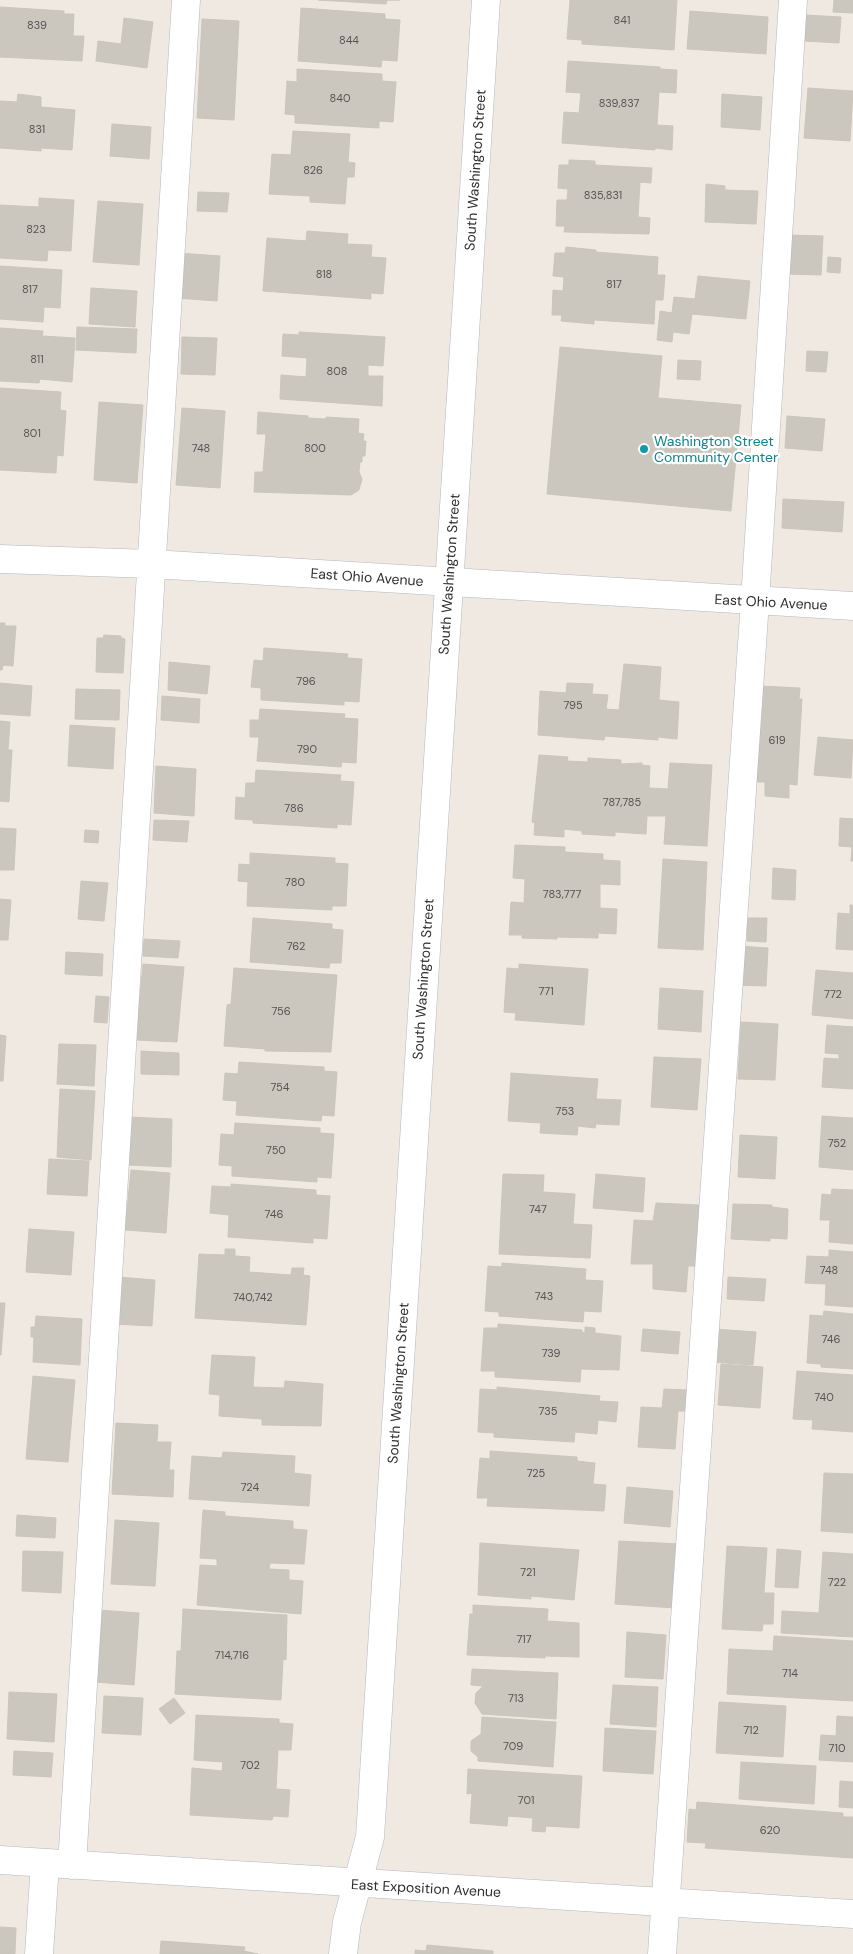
<svg xmlns="http://www.w3.org/2000/svg" width="853" height="1954" viewBox="0 0 853 1954" font-family="'DM Sans',sans-serif">
<rect width="100%" height="100%" fill="#efe9e1"/>
<path fill="#cbc7bf" stroke="#cbc5ba" d="M318,0H400H387L386,4Z
M570,0H677L674,50L582,44V40L567,39Z
M834,0H853V13L833,12Z
M0,7L64,11V14H74L73,36H84L82,61L0,57Z
M301,8L385,14V19L400,20L397,61L382,60L381,67L298,61Z
M690,11L768,17L766,54L687,49Z
M806,15L841,17L839,43L804,41Z
M124,18L153,22L147,68L96,61L98,41L121,44Z
M202,19L239,21L234,120L197,118Z
M568,61L660,67V69L677,70L676,93L659,92L657,125L673,126L672,150L655,148V150L562,143L564,112L579,113L581,93L566,92Z
M297,69L382,74V81L396,82L393,122L379,121V128L295,123V115L285,114L287,81L297,82Z
M808,88L853,91L850,141L804,138Z
M18,94L41,97V107L75,110L72,150L41,148V151L0,148V101L17,102Z
M722,94L762,97L760,130L721,127Z
M112,124L151,127L149,159L110,156Z
M293,131L350,134L348,162L355,163L354,177H347L345,204L310,202V196L269,194L272,154L291,155Z
M569,160L595,161V165L652,168L651,183L640,182L638,217L650,218L649,234L564,232L565,226H556L557,200H567L568,189L558,188L559,165H569Z
M706,184L725,186V190L758,191L756,224L705,222Z
M198,192L229,193L227,212L197,211Z
M39,198L74,200L71,251L48,250L47,261L0,258V205L39,207Z
M98,201L143,204L139,265L93,262Z
M307,231L348,234L347,244L372,245L371,257L386,258L383,294L371,293V299L263,291L267,238L306,241Z
M788,235L823,236L821,275L786,274Z
M566,247L596,250V252L658,257L657,275H665L663,300H655L654,324L594,320V324L561,321L562,315H552L553,290L563,291L564,277L553,276L555,253H565Z
M179,253L220,256L217,301L176,298Z
M828,257L841,258L840,273L827,272Z
M0,266L62,270L60,308L44,307L43,322L0,319Z
M698,276L750,281L746,319L692,314L689,334L673,332L672,342L657,340L660,311L672,313L674,297L695,299Z
M91,288L137,291L135,327L89,324Z
M77,327L137,329L136,353L76,350Z
M0,328L43,331L42,336L75,338L72,382L40,379L39,383L0,381Z
M299,332L385,337L383,366L368,365V376H383L382,406L280,399L281,375L306,377L307,358L282,356L283,334L299,335Z
M182,337L217,338L215,375L181,374Z
M560,347L662,356L658,398L741,405L731,511L547,494Z
M807,351L828,352L826,372L806,371Z
M678,360L701,361L700,380L677,379Z
M0,388L61,392L60,410L66,411L63,456L57,455L56,473L0,470Z
M99,402L143,405L137,483L94,480Z
M182,408L225,411L220,488L176,485Z
M258,412L308,416V418L326,419V417L359,419L358,433L364,434L363,441H366L365,456H362V462H360L359,472L362,479L359,490L351,495L254,492L255,472H263L266,434H257Z
M787,416L825,419L822,451L785,448Z
M783,499L844,502L842,532L782,528Z
M0,623H5V626H16L13,666L3,665L2,670H0Z
M104,635L121,636V638L125,639L123,673L96,672L97,638H103Z
M264,648L348,654L347,658L362,659L359,702L344,701V705L261,700V688L251,687L254,660L263,661Z
M169,662L210,666L207,694L168,690Z
M624,664L661,667L659,700L679,702L677,739L658,737V740L605,736L604,740L538,735L540,691L566,693L567,683L593,684L592,694L608,695L606,709L619,710Z
M0,683L32,686L30,716L0,714Z
M760,686L800,688L799,699H802L797,785L789,784V798L765,796V782H752Z
M76,689L120,690L119,720L75,719Z
M162,696L200,699L199,723L161,720Z
M260,709L345,714L344,718L358,719L356,763L342,762L341,767L257,761L259,737H250V720H259Z
M0,721L10,722L8,750H12L9,802L0,801Z
M70,725L115,728L113,769L68,766Z
M818,737L853,740L851,778L814,775Z
M539,755L568,757L567,761L588,762V758L621,760V764L642,763V765L650,766L649,788L668,789L670,763L712,765L707,846L664,844L666,816H647L646,834L615,832V836L582,834V831L564,829V837L534,835L535,823L532,822Z
M156,766L196,769L194,816L154,813Z
M256,770L341,775L340,781L354,782L351,825L337,824V828L253,823V820L235,819L236,797L245,798L246,783H255Z
M840,818L853,819V861H851L852,847L839,846Z
M154,820L189,821L187,842L153,840Z
M0,828L16,829L14,870H0Z
M85,830L99,831L98,843L84,842Z
M515,845L565,847V852L603,854V860L620,861V885L600,884V908L617,909L616,934L598,933V938L557,937V939L522,938V935H509L511,902L524,903L525,879L513,878Z
M250,853L335,858V863L348,864L346,906H332V910L247,906L248,882L238,881L239,864L250,865Z
M663,859L707,862L703,950L658,948Z
M773,868L796,870L795,900L772,899Z
M81,881L108,883L104,921L78,919Z
M0,899L11,900L8,940H0Z
M850,905H853V950L836,949L838,913L850,914Z
M253,918L332,924V929L343,930L341,963H330L329,968L250,962Z
M748,918H767L766,942L747,941Z
M144,939L180,941L178,958L143,956Z
M738,946L768,948L766,986L735,985Z
M66,952L103,954L102,976L65,974Z
M143,964L184,967L177,1042L136,1040Z
M519,964L588,969L584,1025L515,1020L516,1013L504,1012L507,968L519,969Z
M234,968L337,975L331,1052L265,1051V1049L224,1046L227,1005L231,1004Z
M816,970L853,973V1019L812,1015Z
M660,988L703,991L701,1032L658,1029Z
M96,996L109,997L107,1023L94,1022Z
M741,1022L778,1024L775,1080L738,1079Z
M827,1025L853,1027V1089L822,1087L824,1058L839,1059V1054L825,1053Z
M0,1035L6,1036L3,1081H0Z
M59,1044L96,1045L94,1086L57,1084Z
M141,1051L179,1053V1075L141,1074Z
M654,1057L701,1059L697,1110L651,1107Z
M239,1062L324,1067V1071L337,1072L334,1116L322,1115L321,1121L236,1115L237,1101L223,1100L225,1073L238,1074Z
M511,1073L598,1079L596,1099L621,1100L619,1125L596,1124L595,1128L578,1126L577,1135L540,1133L541,1123L508,1121Z
M60,1089L95,1091L91,1160L57,1157Z
M822,1116L853,1118V1170L819,1167Z
M129,1117L172,1119L171,1167L128,1165Z
M235,1123L320,1128V1133L334,1134L331,1178L317,1177V1182L232,1176V1166L219,1165L221,1134L234,1135Z
M740,1135L777,1137L775,1179L738,1177Z
M49,1159L89,1161L87,1196L47,1194Z
M131,1170L170,1173L166,1233L125,1230Z
M503,1174L544,1175L543,1192L575,1194L573,1224L592,1225L590,1258L499,1254Z
M596,1174L645,1178L643,1212L593,1208Z
M231,1184L316,1190V1195L330,1196L327,1239L313,1238V1243L228,1237L229,1215L210,1213L212,1186L231,1187Z
M832,1189L853,1190V1244L829,1242L830,1220H820L822,1194L831,1195Z
M656,1203L699,1205L695,1266H688L686,1292L653,1289V1264H631L634,1220L653,1221Z
M733,1204L772,1205V1207L788,1209L787,1239L770,1238V1241L731,1239Z
M29,1229L74,1232L71,1275L26,1272Z
M225,1249H235V1256L250,1257L249,1272L291,1275L292,1268H304L303,1275L310,1276L306,1325L195,1318L199,1254L225,1255Z
M829,1250L853,1252V1307L825,1305L826,1284L805,1283L807,1256L829,1257Z
M502,1263L586,1269L585,1280L603,1281L601,1312L584,1311L583,1322L499,1316V1312L485,1311L488,1266L502,1267Z
M118,1277L155,1280L152,1326L115,1324Z
M728,1277L766,1279L764,1301L727,1299Z
M0,1303H5L1,1355H0Z
M824,1311L853,1314V1369L821,1367V1364L807,1363L810,1315L823,1316Z
M36,1316L82,1319L80,1365L33,1362L34,1337H31V1327H35Z
M498,1324L582,1330V1332L585,1333V1327L595,1328V1333L621,1336L619,1370L581,1369L580,1382L495,1377V1371H481L484,1328H498Z
M643,1329L680,1332L678,1354L641,1351Z
M715,1329L756,1332L753,1365L712,1362Z
M212,1355L255,1357L253,1387L284,1388L285,1381L323,1384L321,1426L262,1425V1419L219,1416L220,1395L209,1394Z
M721,1364L763,1367L760,1408L718,1405Z
M797,1371L853,1375V1432L812,1429L813,1420L793,1419Z
M33,1376L75,1380L68,1462L26,1459Z
M497,1387L600,1396L599,1401L618,1402L616,1422L598,1420L597,1434L575,1432L574,1442L494,1437V1433L478,1432L480,1389L497,1390Z
M664,1389L687,1390L685,1411H678L675,1449L638,1447L641,1407L662,1408Z
M116,1423L158,1425L157,1442H171L169,1470H174L173,1497L112,1494Z
M490,1451L577,1457V1461L595,1463L593,1484L606,1485L604,1511L487,1506L488,1498H477L480,1458L490,1459Z
M223,1452L295,1456L294,1473L311,1475L309,1506L189,1499L192,1456L222,1458Z
M824,1473L853,1474V1533L821,1531Z
M627,1487L673,1491L670,1527L624,1523Z
M203,1510L225,1512V1516L293,1521V1529L307,1530L304,1564L270,1563L269,1569L289,1570V1580L303,1581L301,1614L197,1605L200,1565L217,1566V1559L200,1558Z
M17,1515L56,1518L55,1538L16,1536Z
M115,1520L159,1523L155,1586L111,1584Z
M619,1541L680,1544L675,1608L615,1604Z
M480,1543L579,1550L574,1600L531,1596V1599L478,1595Z
M727,1546L767,1548L764,1593H774L773,1624H763L762,1631L722,1629Z
M777,1549L801,1551L798,1588L775,1587Z
M23,1551L63,1552L61,1593L22,1591Z
M823,1552L853,1554V1637L781,1633L782,1611L819,1613Z
M473,1605L548,1609L547,1621L579,1623V1657L545,1656V1658L467,1655L470,1614H473Z
M183,1609L287,1615L286,1660L283,1659L281,1700L175,1694L177,1651H181Z
M99,1610L139,1613L134,1685L95,1682Z
M627,1632L666,1635L663,1679L625,1677Z
M774,1636L853,1641V1701L727,1694L729,1649L773,1651Z
M472,1669L558,1673L556,1719L482,1714L475,1703L476,1693L483,1686L471,1685Z
M613,1685L658,1687L656,1727L610,1724Z
M9,1692L57,1694L54,1742L7,1739Z
M104,1696L143,1698L141,1735L102,1733Z
M174,1698L185,1713L170,1724L159,1709Z
M719,1702L786,1706L783,1757L716,1753Z
M196,1715L279,1719V1723L293,1724L291,1750H278L276,1789L290,1790L288,1817L273,1816L272,1820L190,1815L192,1768L222,1771L223,1762L194,1760Z
M837,1716L853,1717V1762L819,1760L821,1735L836,1736Z
M482,1717L556,1722L553,1767L478,1761V1757L471,1751V1741L481,1734Z
M605,1728L656,1731L653,1774L603,1771Z
M14,1751L53,1753L51,1777L13,1775Z
M741,1762L816,1766L814,1804L739,1799Z
M468,1769L582,1776L579,1828L546,1826L545,1832L532,1831L533,1818L508,1816L507,1826L470,1823L472,1793L467,1794Z
M840,1781L853,1782V1808L839,1807Z
M697,1802L843,1813V1817H853V1858L705,1848L706,1843L687,1842L689,1809L696,1810Z
M0,1927L16,1928L15,1954H0Z
M161,1941L245,1947L244,1951L258,1954H160Z
M427,1945L493,1951V1954H415V1950L426,1951Z"/>
<g fill="none" stroke-linecap="round" stroke-linejoin="round">
<defs>
<path id="minor" d="M0,559L152,564L853,606
M0,1860L853,1914
M72,1865L186,0
M39,1954L45,1863
M343,1954L347,1922L370,1837L486,0
M662,1954L755,601L793,0"/>
</defs>
<use href="#minor" stroke="#b4b7c1" stroke-width="29"/>
<use href="#minor" stroke="#fff" stroke-width="28"/>
</g>
<circle fill="#0f9aa8" stroke="#fff" stroke-width="2" cx="644" cy="449" r="5"/>
<g text-anchor="middle" stroke-width="4.5" stroke-linejoin="round" paint-order="stroke">
<g font-size="11" fill="#555452">
<text x="622" y="24">841</text>
<text x="37" y="29">839</text>
<text x="349" y="44">844</text>
<text x="340" y="102">840</text>
<text x="619" y="107">839,837</text>
<text x="37" y="133">831</text>
<text x="313" y="174">826</text>
<text x="603" y="199">835,831</text>
<text x="36" y="233">823</text>
<text x="324" y="278">818</text>
<text x="614" y="288">817</text>
<text x="30" y="293">817</text>
<text x="37" y="363">811</text>
<text x="337" y="375">808</text>
<text x="32" y="437">801</text>
<text x="201" y="452">748</text>
<text x="315" y="452">800</text>
<text x="306" y="685">796</text>
<text x="573" y="709">795</text>
<text x="777" y="744">619</text>
<text x="307" y="753">790</text>
<text x="622" y="806">787,785</text>
<text x="294" y="812">786</text>
<text x="295" y="886">780</text>
<text x="562" y="898">783,777</text>
<text x="296" y="950">762</text>
<text x="546" y="995">771</text>
<text x="833" y="998">772</text>
<text x="281" y="1015">756</text>
<text x="280" y="1091">754</text>
<text x="565" y="1115">753</text>
<text x="837" y="1147">752</text>
<text x="276" y="1154">750</text>
<text x="538" y="1213">747</text>
<text x="274" y="1218">746</text>
<text x="829" y="1274">748</text>
<text x="544" y="1300">743</text>
<text x="253" y="1301">740,742</text>
<text x="831" y="1343">746</text>
<text x="551" y="1357">739</text>
<text x="824" y="1401">740</text>
<text x="548" y="1415">735</text>
<text x="536" y="1477">725</text>
<text x="250" y="1491">724</text>
<text x="528" y="1576">721</text>
<text x="837" y="1586">722</text>
<text x="524" y="1643">717</text>
<text x="232" y="1659">714,716</text>
<text x="790" y="1677">714</text>
<text x="516" y="1702">713</text>
<text x="751" y="1734">712</text>
<text x="513" y="1750">709</text>
<text x="837" y="1752">710</text>
<text x="250" y="1769">702</text>
<text x="526" y="1804">701</text>
<text x="770" y="1834">620</text>
</g>
<g font-size="14" fill="#2e2e2e" stroke="#fff">
<text transform="translate(475 170) rotate(-86)" y="5">South Washington Street</text>
<text transform="translate(449 574) rotate(-86)" y="5">South Washington Street</text>
<text transform="translate(367 577) rotate(4)" y="5">East Ohio Avenue</text>
<text transform="translate(771 602) rotate(3)" y="5">East Ohio Avenue</text>
<text transform="translate(423 979) rotate(-86)" y="5">South Washington Street</text>
<text transform="translate(398 1383) rotate(-86)" y="5">South Washington Street</text>
<text transform="translate(426 1888) rotate(3)" y="5">East Exposition Avenue</text>
</g>
<g font-size="14" fill="#0d838f" stroke="#fff" text-anchor="start">
<text x="654" y="446">Washington Street<tspan x="654" dy="16">Community Center</tspan></text>
</g>
</g>
</svg>
